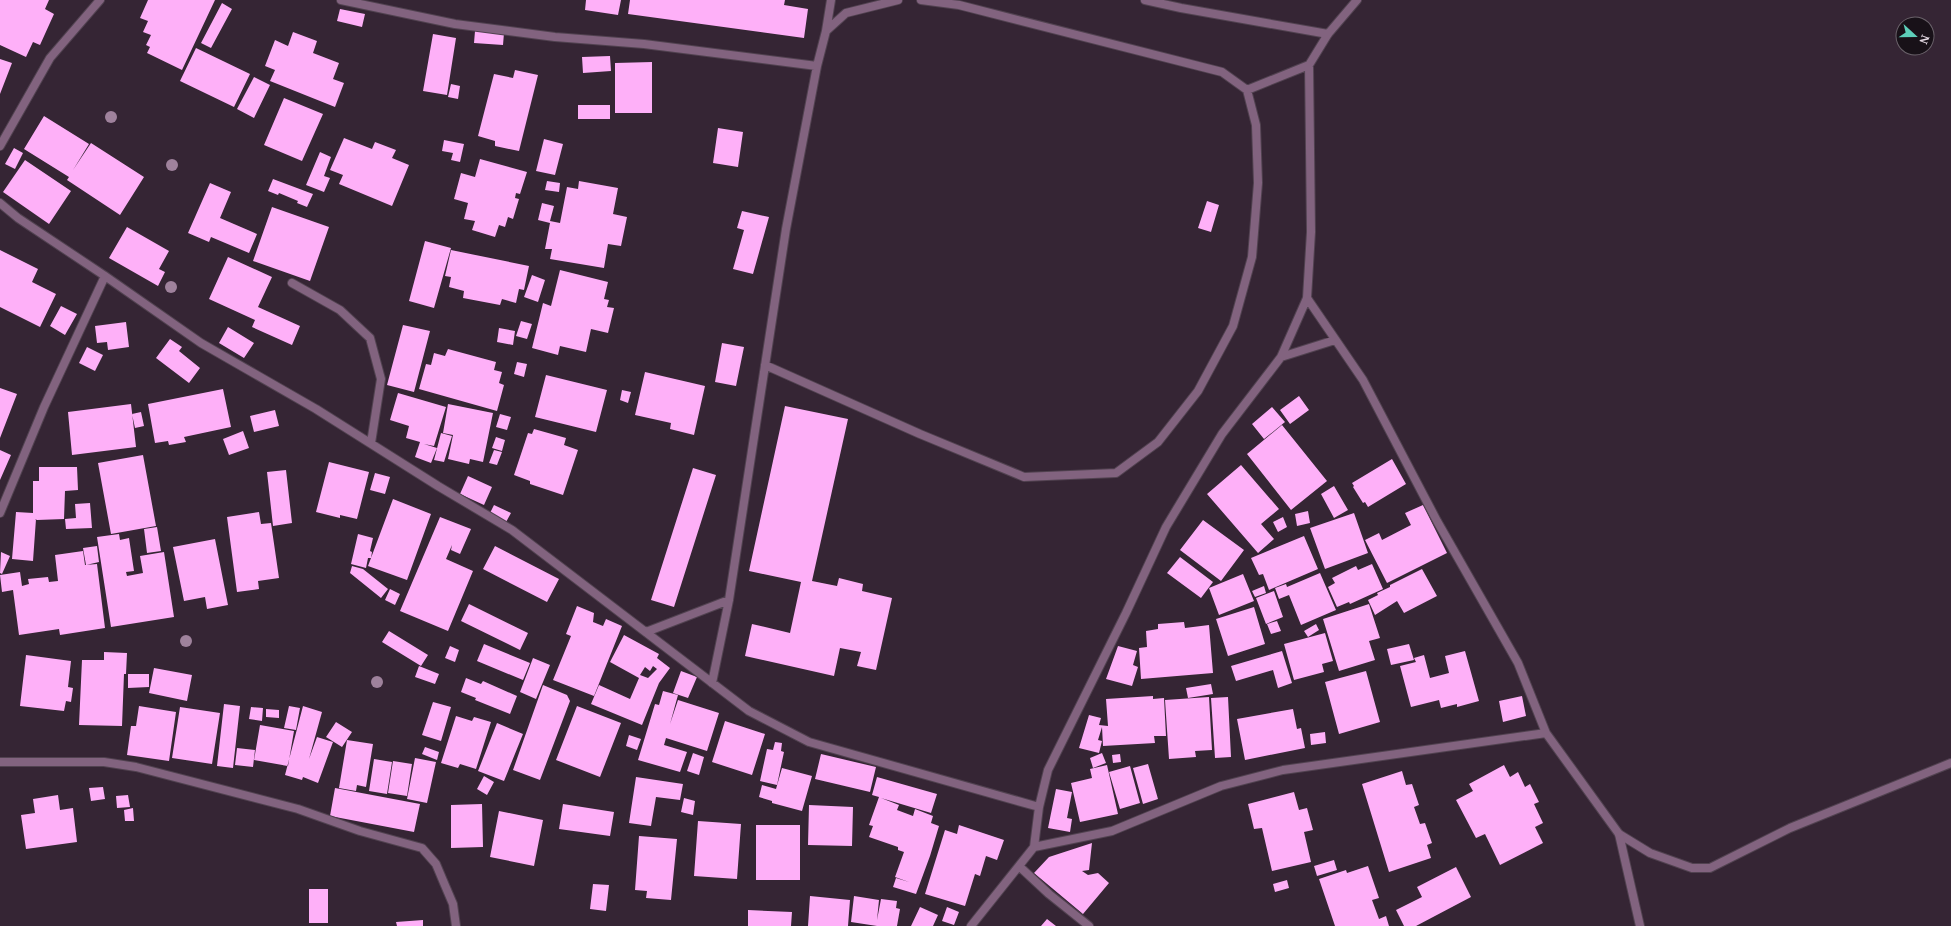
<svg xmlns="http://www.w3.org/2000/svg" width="1951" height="926" viewBox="0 0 1951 926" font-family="'Noto Serif',serif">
<rect width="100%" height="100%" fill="#352534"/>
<path fill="#feb0f8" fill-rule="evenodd" d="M0,0H49L45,9L54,14L40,45L33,42L26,57L0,45Z
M148,0H215L182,70L147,53L150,47L146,45L151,35L143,32L148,21L140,18Z
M586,0H621L618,15L585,10Z
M630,0H785L784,5L808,9L804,38L628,14Z
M222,3L232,9L211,48L201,43Z
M340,9L365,14L362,27L337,21Z
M475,31L504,33L503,45L474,43Z
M293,32L317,41L313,53L339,63L333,79L344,83L335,107L270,81L275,70L265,66L275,40L288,46Z
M433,34L456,38L447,95L423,91Z
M196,48L250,74L234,107L180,81Z
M610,56L611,71L583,73L582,57Z
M0,59L12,63L0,94Z
M652,62V113H615V63Z
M515,70L538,75L519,151L495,146V141L478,136L494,74L513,78Z
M254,77L270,85L254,118L237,109Z
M451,84L460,86L458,99L448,97Z
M284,98L323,114L302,161L264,145Z
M578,105H610V119H578Z
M44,116L89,144L73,170L91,143L144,177L120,215L67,180L69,177L24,149Z
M718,128L743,132L738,167L713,163Z
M344,138L372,149L375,142L396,150L392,158L409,165L392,206L339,184L343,175L330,170Z
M544,139L563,144L555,175L536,171Z
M444,140L464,144L460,162L451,160L453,153L442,151Z
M14,148L23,153L15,169L5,164Z
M320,152L331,157L324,176L330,178L324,192L306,185Z
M480,159L527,172L520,194L516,193L515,198L519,199L513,219L508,217L505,227L499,225L495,237L472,230L475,221L464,219L468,203L454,199L461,173L475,177Z
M25,160L71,191L49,224L3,192Z
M273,179L313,194L307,207L297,203L298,201L279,193L278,195L268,191Z
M547,181L560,183L559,192L545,190Z
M579,181L618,188L613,214L627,217L621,246L608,244L604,268L550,259L552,249H545L550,223L538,220L542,203L554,206L550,221L560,223L567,187L578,189Z
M210,183L231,192L220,218L257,234L249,253L211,237L209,242L188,233Z
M1207,201L1219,205L1211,232L1198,228Z
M272,207L329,227L310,281L253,261Z
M742,211L769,217L753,274L733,269L744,230L737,228Z
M127,227L169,251L159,269L165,272L158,286L109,258Z
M425,241L451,248L434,308L409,301Z
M0,250L38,269L32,282L56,294L40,327L0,307Z
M451,250L529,266L524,290L519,289L516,303L502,299L500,305L463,298L464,291L449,287L451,277L445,276Z
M228,257L272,277L258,307L300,326L292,345L252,327L255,320L209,299Z
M560,270L608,282L604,299L609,300L607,307L614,308L608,333L591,329L586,352L560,346L558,355L532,348L543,303L551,306Z
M532,275L545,280L538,302L524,297Z
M61,306L77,314L65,335L50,326Z
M521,321L532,324L527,339L516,336Z
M126,322L129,347L108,350L107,342L97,343L95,326Z
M403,325L430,331L414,392L387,385Z
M228,327L254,343L244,358L219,343Z
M499,328L515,331L513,345L497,342Z
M170,339L182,347L179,351L200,368L189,383L156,358Z
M722,343L744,347L736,386L715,382Z
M87,347L103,355L95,371L79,363Z
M448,349L496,362L494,370L502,372L499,383L504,385L497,411L419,389L426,364L431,365L434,353L445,356Z
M517,362L527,364L524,377L514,374Z
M645,372L705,386L694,435L670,429L671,423L635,415Z
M546,375L607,390L596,432L535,417Z
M0,388L17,394L0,438Z
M223,389L231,427L184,437L186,442L169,445L168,441L155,443L148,404Z
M622,390L631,392L628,403L620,400Z
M398,393L446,407L434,446L424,444L437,448L431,463L415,457L420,442L406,438L409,426L390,420Z
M1299,396L1309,410L1290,424L1280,410Z
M131,404L136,447L72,455L68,412Z
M448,404L493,413L483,462L470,459L469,464L448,459L453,435L443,433Z
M785,406L848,419L812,581L837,586L839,578L863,584L862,591L892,598L876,670L857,666L861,652L840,648L834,676L745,656L752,624L790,633L801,582L749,571Z
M1272,407L1285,422L1264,439L1252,424Z
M275,410L279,426L254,432L250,416Z
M141,412L144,426L135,428L132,414Z
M500,414L511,417L507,430L496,427Z
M1282,425L1327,481L1291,510L1247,454Z
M534,429L566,438L564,445L578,450L563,495L530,484V481L514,475L528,433L532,434Z
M243,431L249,448L229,455L223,439Z
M441,433L452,436L444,462L434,460Z
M496,437L505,440L502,451L492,448Z
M0,450L11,455L0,480Z
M494,450L502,452L497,465L489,463Z
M143,455L156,526L111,534L98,463Z
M1392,459L1406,484L1368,507L1365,502L1363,503L1353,487L1354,486L1352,483Z
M329,462L369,472L357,519L340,515V518L316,512Z
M1241,465L1279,509L1261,524L1274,539L1258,553L1207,494Z
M39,467H77L78,490L65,491L64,519L37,520L35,519V514V519H36L33,561L12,559L16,512L33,513V481H39Z
M693,468L716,475L674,607L651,600Z
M286,470L292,523L273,526L267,472Z
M375,473L390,477L385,494L370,490Z
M468,476L492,487L484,505L460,494Z
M1334,486L1348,510L1334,518L1321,494Z
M393,499L431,514L407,580L368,566Z
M90,503L92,528L66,529L65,519L76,518L75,504Z
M494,505L511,513L505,524L489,515Z
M1423,505L1447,553L1387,583L1365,540L1379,533L1382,540L1411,525L1405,513Z
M1308,511L1310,523L1297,526L1295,514Z
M259,512L261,524L271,523L279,578L258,581L259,589L237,592L227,517Z
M1354,513L1368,553L1325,569L1310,528Z
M440,517L471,529L460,554L451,550L452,545L446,559L473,571L448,631L400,611Z
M1283,517L1287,527L1278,532L1273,522Z
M1203,520L1244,550L1221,581L1180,550Z
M157,527L161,551L147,553L144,529Z
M119,534L120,540L129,538L134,571L126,572L127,576L143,573L140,556L164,552L174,617L111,627L97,537Z
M358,534L373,538L370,551L372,552L371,558H368L366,568L351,564Z
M1304,536L1318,569L1269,590L1263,574L1259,575L1251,558Z
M215,539L228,605L207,609L205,597L184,601L173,547Z
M97,546L99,562L86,565L83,548Z
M495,546L559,579L547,602L483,569Z
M83,551L85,565L97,564L105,628L60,635L59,629L19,635L13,590L2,592L0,575L20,572L22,586L29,584L28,579L48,577L49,582L58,581L55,555Z
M1,552L10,556L2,574L0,573Z
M1180,557L1213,582L1201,598L1167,573Z
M1372,564L1383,589L1350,604L1349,602L1337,607L1328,587L1335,583L1332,578L1356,566L1358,570Z
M352,566L363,569L388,589L381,598L350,573Z
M1422,569L1437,596L1404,613L1397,601L1375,615L1368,600L1378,595L1377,593L1390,587V585Z
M1320,573L1336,610L1301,625L1289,595L1279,599L1275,588L1286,584L1287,587Z
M1243,574L1254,601L1219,615L1209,588Z
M1264,586L1266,593L1255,597L1252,591Z
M390,589L400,594L395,605L385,600Z
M1274,591L1283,617L1266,624L1256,598Z
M469,604L528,633L520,650L461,621Z
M1369,604L1380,638L1369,641L1375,660L1339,671L1323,619Z
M577,606L594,613L593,622L603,626L606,619L622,626L594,696L553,680L571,636L566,634Z
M1254,607L1265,644L1228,656L1216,619Z
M1277,621L1281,631L1271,634L1267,624Z
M1184,622L1185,628L1209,625L1213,673L1141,679L1139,648L1147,647L1146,631L1158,629V624Z
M1316,624L1319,630L1308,637L1304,631Z
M389,631L428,655L421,666L382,642Z
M1325,633L1333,661L1322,664L1324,672L1294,680L1284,644Z
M624,635L659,654L657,658L670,668L659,683L642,725L591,704L599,685L630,699L639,678L610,662ZM653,666L657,669L648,678L640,675L645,667L650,671Z
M484,644L530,663L523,680L477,661Z
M1409,644L1414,660L1391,665L1387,649Z
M450,646L459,650L455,662L445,658Z
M1118,646L1137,651L1133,665L1138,667L1132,686L1106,679Z
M1282,651L1292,683L1278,688L1273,670L1236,681L1231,666Z
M1465,651L1479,701L1457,707V704L1441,708L1439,700L1411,707L1400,666L1416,662L1414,658L1424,655L1430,678L1449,673L1445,656Z
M104,652L127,653L126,674H124L122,726L79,725L82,660H104Z
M26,655L71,661L68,687L73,688L71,702L66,701L64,711L20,706Z
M533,658L550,665L536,699L520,692Z
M419,666L439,674L435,684L415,677Z
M154,668L192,675L187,701L149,693Z
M681,671L697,677L688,698L673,693Z
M1366,671L1380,722L1339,734L1325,682Z
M128,674H149V687L128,688Z
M466,678L481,684L483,681L517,696L510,714L475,700L476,698L461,692Z
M1211,684L1213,694L1188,698L1186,688Z
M543,685L567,695L570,701L540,780L513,770Z
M663,691L678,695L670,724L678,700L719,713L707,751L666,738L664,745L687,752L680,772L638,760L655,704L659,705Z
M1153,696V699L1164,698L1166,736H1154L1155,743L1103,746L1102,727L1098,740L1102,741L1099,753L1079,748L1089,715L1101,718L1099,725L1108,726L1106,699Z
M1522,696L1526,716L1503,722L1499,701Z
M1209,697L1212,750L1195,751L1196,757L1169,759L1165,700Z
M1228,697L1231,757L1215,758L1211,698Z
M433,702L451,707L441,741L422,735Z
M224,704L240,706L233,768L217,766Z
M139,706L176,712L169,761L127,755L131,726H136Z
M289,706L300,708L296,730L284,728Z
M303,706L322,712L309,759L317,737L333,742L318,783L303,777L302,780L285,775Z
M577,706L621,723L600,777L556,760Z
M180,707L220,713L212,764L172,758Z
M251,707L263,708L262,721L249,719Z
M266,709L279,710V718L266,717Z
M1293,709L1297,729L1301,728L1305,748L1245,760L1237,719Z
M456,716L472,721L474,717L491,722L476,769L460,764L458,768L441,763Z
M725,721L765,734L752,775L712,762Z
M336,722L352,732L342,747L326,737Z
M497,723L523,734L504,781L478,771Z
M260,725L294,731L288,766L254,760Z
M1325,732L1326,743L1311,745L1310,734Z
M629,735L641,739L637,750L626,746Z
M347,740L373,744L366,787L357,785L356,791L339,788Z
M775,742L782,743L781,751L784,752L777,785L760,781L767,749L773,750Z
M425,747L439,752L437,760L422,754Z
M237,748L255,750L253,767L235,765Z
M693,753L704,757L699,775L687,771Z
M1102,753L1106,763L1093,768L1090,758Z
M821,754L876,767L870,792L815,779Z
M1120,754L1121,762L1113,763L1112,755Z
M415,758L436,762L427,803L407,799Z
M374,759L392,762L387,794L369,791Z
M393,761L412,764L407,796L388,793Z
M1148,764L1158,799L1143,804L1133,768Z
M1107,765L1118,814L1080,822L1071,783L1092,778L1090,769Z
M1504,765L1510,777L1518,772L1525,787L1530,784L1539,802L1534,804L1543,823L1535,827L1543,843L1500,865L1485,834L1476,838L1456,800L1473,791L1469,784Z
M1130,766L1140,803L1120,809L1109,772Z
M782,768L812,776L802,811L772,803V801L759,797L762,785L776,789Z
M1402,771L1406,785L1412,784L1419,805L1414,807L1420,824L1425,823L1432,843L1427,845L1431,858L1389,872L1362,784Z
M484,776L494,782L487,795L477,789Z
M636,777L683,784L680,800L656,797L651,826L629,823Z
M877,777L937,794L931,813L881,798L899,805L897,810L913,816L915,809L933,816L931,823L939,826L930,856L916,894L893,887L896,878L909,882L895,877L904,852L898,850V847L869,837L873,826L869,825L879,797L872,795Z
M103,787L105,799L91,801L89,788Z
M335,788L420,804L414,832L330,816Z
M1056,789L1072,792L1067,818L1072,819L1070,832L1048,828Z
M1294,792L1299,810L1307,808L1313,830L1304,832L1311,862L1272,871L1262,828L1254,829L1248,804Z
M58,795L60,810L73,808L77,842L26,849L21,815L35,813L33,799Z
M128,795L130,807L117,808L116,796Z
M684,798L695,801L693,815L681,812Z
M482,804L483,847L451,848V805Z
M563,804L614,812L610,836L559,829Z
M809,805L853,807L852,846L808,845Z
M133,808L134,821H125L124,810Z
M499,811L543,820L534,866L490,857Z
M698,821L741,824L737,879L694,876Z
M756,825H800V880H756Z
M959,825L1004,840L997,860L986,856L980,876L975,874L965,906L925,894L945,830L957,834Z
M639,836L677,839L671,900L646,898L647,891L635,890Z
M1092,843L1089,870L1082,871L1088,875L1098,873L1109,883L1083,914L1034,873L1049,857Z
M1334,860L1337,870L1317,876L1314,866Z
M1368,866L1379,898L1372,900L1379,919L1386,916L1389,926H1335L1319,879L1346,870L1347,873Z
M1456,867L1471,897L1416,926H1404L1396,910L1422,897L1417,887Z
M1287,880L1289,888L1275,892L1273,884Z
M593,884L609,885L606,911L590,909Z
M309,889H328V923H309Z
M810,896L850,900L848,926H808Z
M854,896L879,900L877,920L881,899L897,901L896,908L900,909L897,926H877L851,922Z
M920,907L938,915L933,926H911Z
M947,907L959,912L954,925L942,921Z
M748,910L792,912L791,926H748Z
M1047,919L1056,926H1041Z
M423,920V926H397L396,922Z"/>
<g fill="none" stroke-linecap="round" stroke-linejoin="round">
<defs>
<path id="lane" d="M1619,834L1650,853L1692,868H1710L1790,828L1951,763"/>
<path id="street" d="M341,0L455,24L555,37L644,44L817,66
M1145,0L1181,8L1328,34
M826,31L831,0
M1247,90L1309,65
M0,146L50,58L100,0
M0,203L18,218L105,276L201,343L316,409L438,486L512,530L749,711L809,742L1039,807
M292,283L340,310L370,338L381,379L371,443
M1307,298L1363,380L1437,521L1518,663L1546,733L1619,834L1640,926
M1281,357L1335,340
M765,365L920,434L1024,477L1116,473L1158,442L1198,391L1233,326L1252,257L1258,183L1256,125L1247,90L1222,72L959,5L921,0
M0,513L44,407L105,276
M646,632L729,600
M712,683L729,600L786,229L817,66L826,31L846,13L898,0
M0,762H104L136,767L298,809L360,831L422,848L436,864L444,883L453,904L456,926
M1034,847L1112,831L1221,786L1283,770L1546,733
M1020,867L1049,894L1089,926
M971,926L1034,847L1039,807L1048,770L1126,613L1166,527L1222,434L1281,357L1307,298L1311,232L1309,65L1328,34L1357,0"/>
</defs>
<use href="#lane" stroke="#514250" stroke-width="10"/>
<use href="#street" stroke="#514250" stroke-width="10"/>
<use href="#lane" stroke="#82637f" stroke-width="8"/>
<use href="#street" stroke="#82637f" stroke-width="8"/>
</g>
<g fill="#9f829c">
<circle cx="111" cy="117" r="6"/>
<circle cx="172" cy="165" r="6"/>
<circle cx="171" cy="287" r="6"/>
<circle cx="186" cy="641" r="6"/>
<circle cx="377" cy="682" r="6"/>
</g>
<g transform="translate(1915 36) rotate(111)"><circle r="19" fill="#181118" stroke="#6a626a"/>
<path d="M0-3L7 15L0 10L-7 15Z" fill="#5dceb9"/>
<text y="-6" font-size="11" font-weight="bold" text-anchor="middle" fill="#e6dbe5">N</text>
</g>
</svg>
